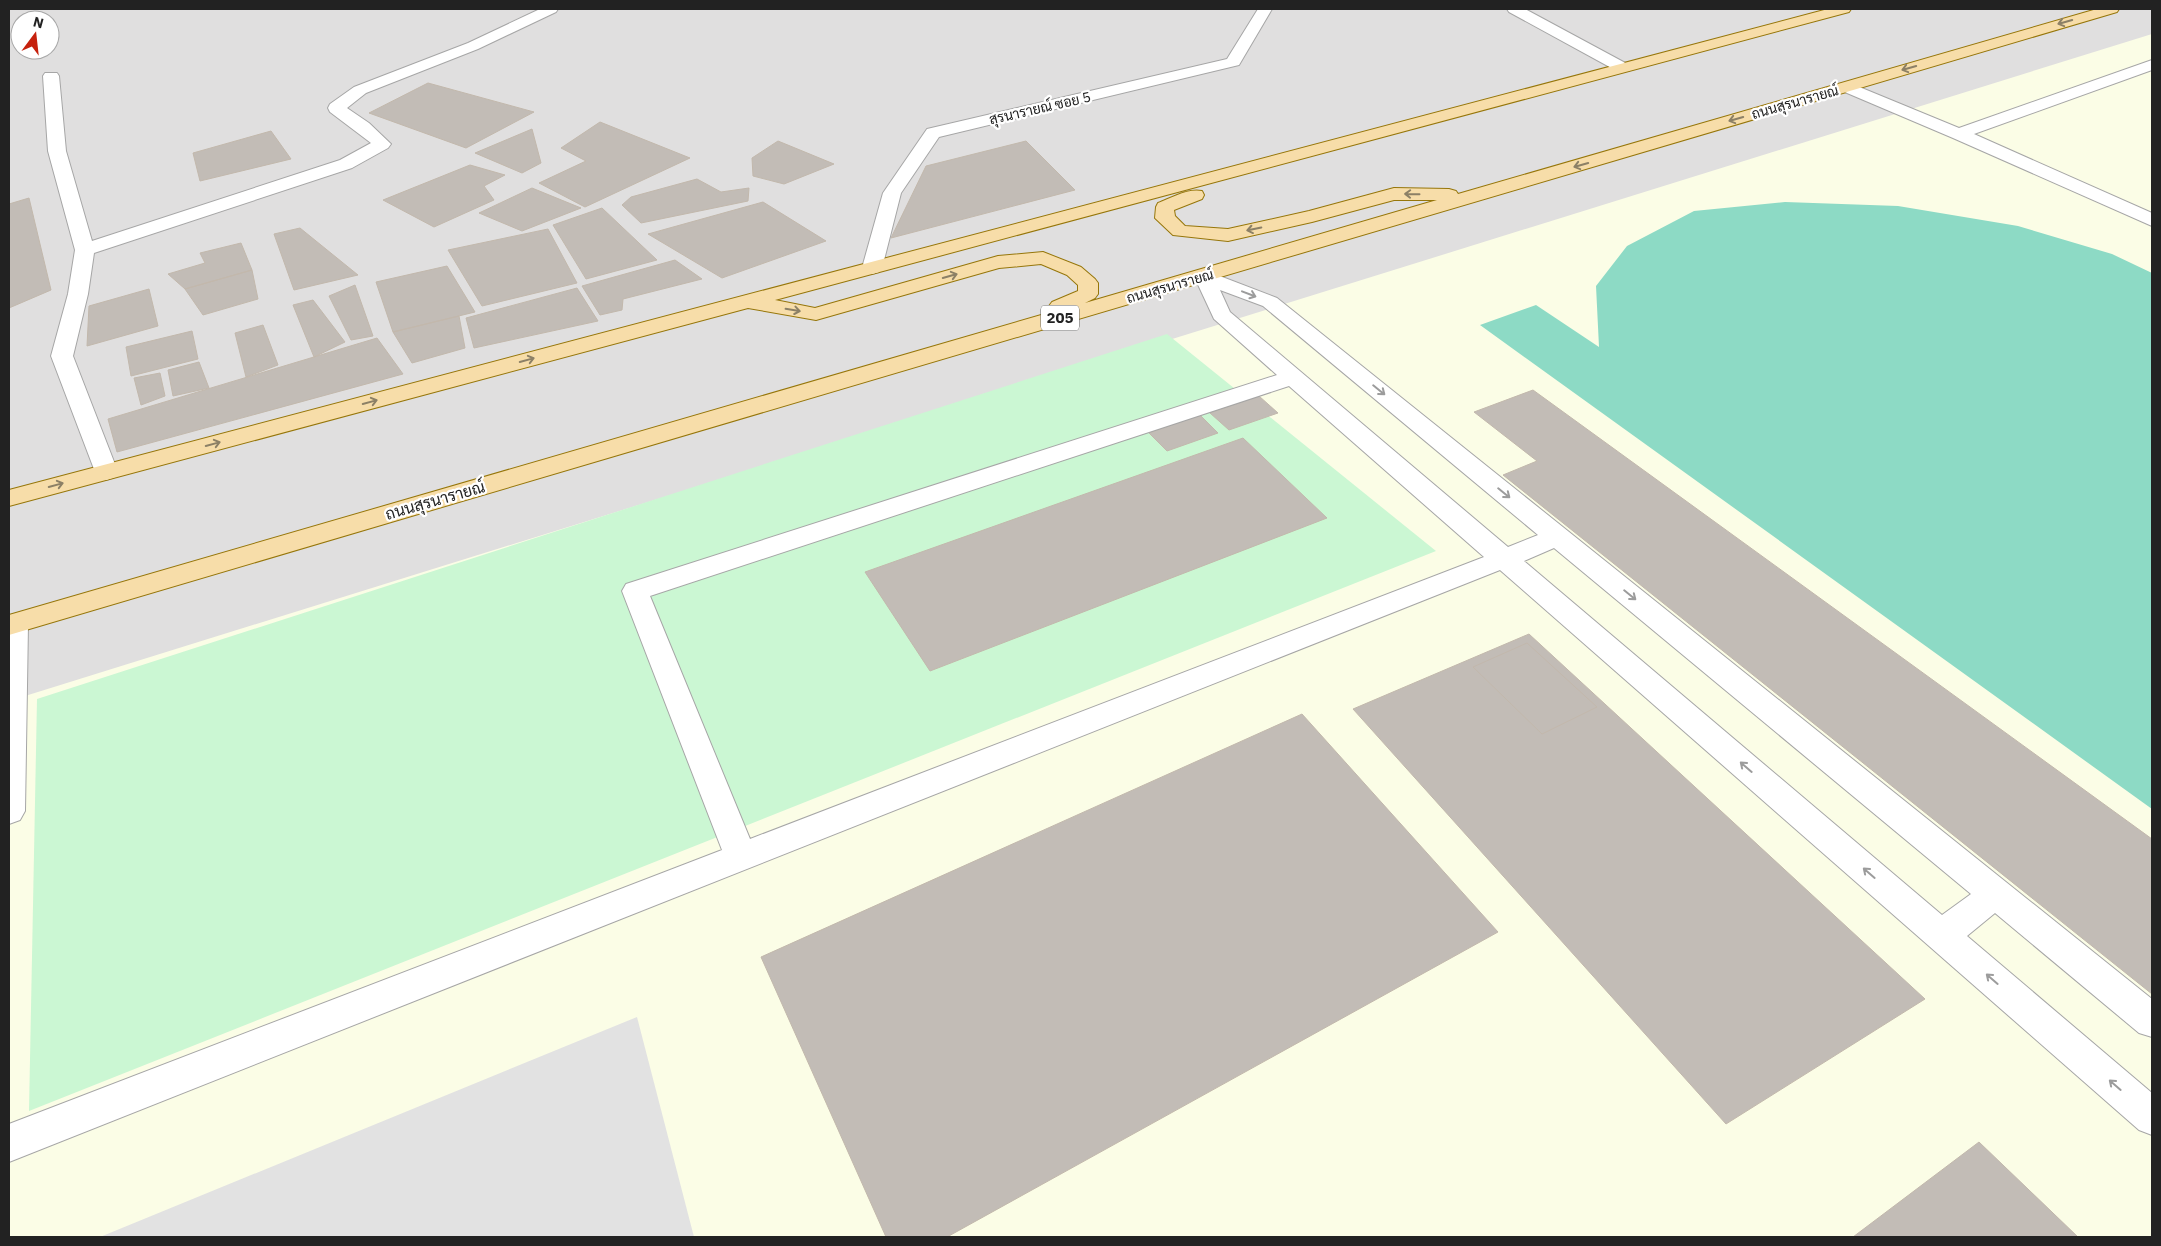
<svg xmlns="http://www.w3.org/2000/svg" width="2161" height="1246" viewBox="0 0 2161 1246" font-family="'IBM Plex Sans',Sarabun,sans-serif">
<rect width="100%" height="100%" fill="#f1efe9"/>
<path fill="#e0dfdf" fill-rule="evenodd" d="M9,9H2152V1237H9ZM20,20H50V50H20Z"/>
<path fill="#fbfde6" d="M2152,34V1237H9V701Z"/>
<path fill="#cbf7d3" d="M1167,334L1436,551L29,1111L37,699Z"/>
<path fill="#8ddac5" d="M1785,202L1898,206L2018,226L2112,254L2152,273V809L1480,325L1536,305L1599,347L1596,286L1627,246L1694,211Z"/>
<path fill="#e2e2e2" d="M637,1017L694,1237H100Z"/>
<path fill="#c2bcb6" stroke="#c2b8ac" d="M428,83L534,112L466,148L369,113Z
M600,122L690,158L585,207L539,183L586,161L561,148Z
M532,129L541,163L522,173L475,153Z
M271,131L291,159L200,181L193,153Z
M778,141L834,164L784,184L753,176L752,158Z
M1026,141L1075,190L891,238L926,166Z
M470,165L505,175L484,186L494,200L434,227L383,200Z
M697,179L721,192L749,188L748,201L641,223L622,205L631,197Z
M532,188L581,208L522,231L479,213Z
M29,198L51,290L9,308V204Z
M763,202L826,241L722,278L648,234Z
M602,208L657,260L586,279L553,225Z
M300,228L358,275L294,290L274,234Z
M548,229L577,283L482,306L448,250Z
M241,243L252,270L185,289L168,274L205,263L200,253Z
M675,260L702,279L623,299L622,310L600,315L582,286Z
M447,266L475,312L393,332L376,282Z
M252,270L258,299L203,315L185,289Z
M355,285L373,336L351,340L329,296Z
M577,288L598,321L474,348L466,318Z
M149,289L158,326L87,346L89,306Z
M313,300L345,342L314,357L293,305Z
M459,316L465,348L412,363L393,332Z
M263,325L278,365L246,377L235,333Z
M192,331L198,359L131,376L126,347Z
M377,338L403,374L117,452L108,419Z
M199,362L209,388L173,396L168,370Z
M160,373L165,396L141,405L134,378Z
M1533,390L2152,839V994L1503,475L1537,461L1474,412Z
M1259,396L1278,413L1229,430L1210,413Z
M1200,415L1218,433L1167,451L1149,433Z
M1243,438L1327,518L930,671L865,572Z
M1529,634L1925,999L1726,1124L1353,709Z
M1527,643L1597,707L1542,734L1473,667Z
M1302,714L1498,932L947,1237H886L761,957Z
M1979,1142L2078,1237H1853Z"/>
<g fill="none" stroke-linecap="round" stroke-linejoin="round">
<defs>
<path id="minor" d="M540,9H558L556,12L478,49L366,93L347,108L369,123L391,144L388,148L352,168L94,253L88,294L73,356L118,472L115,477L106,480L97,477L51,356L68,294L75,250L48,151L43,76L45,73H57L59,76L66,151L92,241L340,160L371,143L330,112L328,108L330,104L354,87L468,43Z
M1258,9H1272L1239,65L939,137L901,193L882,268L879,272L872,274L865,272L862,268L883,193L927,129L1227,59Z
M1507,9H1525L1629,65L1631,68L1629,71H1617L1509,12Z
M2152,60V70L1974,134L2152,213V226L1953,138L1840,90L1838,87L1840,84H1852L1959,128Z
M1204,270L1277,298L2152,999V1037L2139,1033L1995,913L1967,936L2152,1093V1135L2139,1130L1500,570L9,1162V1124L722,850L622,591L626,584L1277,375L1214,319L1194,276L1197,272ZM1220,290L1263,306L1538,535L1508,547L1230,312ZM1289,386L1484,557L750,839L650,596ZM1554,548L1971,894L1942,915L1524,561Z
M14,614L24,617L28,624L25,811L20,820L9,824V616Z"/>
<path id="major" d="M1828,9H1851L1849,12L775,300L815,308L998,256L1043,252L1081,267L1095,279L1098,283V294L1095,298L1085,303L1437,200H1394L1312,222L1228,241L1173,235L1155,218L1156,207L1158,203C1171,198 1188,188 1202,191L1204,195L1202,199L1174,210L1175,216L1185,226L1228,229L1309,211L1394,188L1449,189L1456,191L1458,194L2097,9H2119L2117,12L9,635V615L1055,311L1052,310L1049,306L1052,302L1078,291V285L1067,275L1041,264L999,268L816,320L748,308L9,506V490Z"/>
</defs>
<use href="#minor" stroke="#a6a6a6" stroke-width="2"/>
<use href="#major" stroke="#96760a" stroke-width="2"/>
<use href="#minor" fill="#fff" fill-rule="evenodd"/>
<use href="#major" fill="#f7dda9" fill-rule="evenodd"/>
</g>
<defs><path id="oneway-shaft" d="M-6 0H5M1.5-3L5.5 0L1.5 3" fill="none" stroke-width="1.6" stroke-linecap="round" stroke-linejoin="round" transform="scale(1.25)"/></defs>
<g stroke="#8c8066">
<use href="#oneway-shaft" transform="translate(2065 22) rotate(164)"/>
<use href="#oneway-shaft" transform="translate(1909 68) rotate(164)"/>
<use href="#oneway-shaft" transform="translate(1736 119) rotate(164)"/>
<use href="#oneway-shaft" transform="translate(1581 165) rotate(164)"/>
<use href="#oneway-shaft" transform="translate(1412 194) rotate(-179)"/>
<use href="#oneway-shaft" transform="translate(1254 229) rotate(168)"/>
<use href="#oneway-shaft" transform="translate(950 276) rotate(-16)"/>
<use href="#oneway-shaft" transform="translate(793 310) rotate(9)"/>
<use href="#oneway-shaft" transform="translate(527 360) rotate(-15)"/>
<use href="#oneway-shaft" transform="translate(370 402) rotate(-15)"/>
<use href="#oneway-shaft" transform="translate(213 444) rotate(-15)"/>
<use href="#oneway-shaft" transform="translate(56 485) rotate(-15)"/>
</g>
<g stroke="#9c9c9c">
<use href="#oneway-shaft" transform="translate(1249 294) rotate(21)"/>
<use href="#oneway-shaft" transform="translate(1379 390) rotate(39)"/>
<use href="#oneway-shaft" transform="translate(1504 493) rotate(39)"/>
<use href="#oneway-shaft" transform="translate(1630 595) rotate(39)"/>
<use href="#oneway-shaft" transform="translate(1746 767) rotate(-139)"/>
<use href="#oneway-shaft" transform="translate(1869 873) rotate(-139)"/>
<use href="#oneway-shaft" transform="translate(1992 979) rotate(-139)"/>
<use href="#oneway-shaft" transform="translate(2115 1085) rotate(-139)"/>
</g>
<g text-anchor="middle" stroke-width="4.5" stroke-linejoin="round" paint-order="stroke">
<g font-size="14" fill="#222" stroke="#fff">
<text transform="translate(1795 102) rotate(-16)" y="5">ถนนสุรนารายณ์</text>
<text transform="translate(1040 108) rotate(-13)" y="5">สุรนารายณ์ ซอย 5</text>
<text transform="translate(1170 286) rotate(-16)" y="5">ถนนสุรนารายณ์</text>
</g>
<rect fill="#fff" stroke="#646464" stroke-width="1" x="1041" y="305.5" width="38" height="25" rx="4"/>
<g font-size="15" font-weight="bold" fill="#222">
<text x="1060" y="323">205</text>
</g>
<g font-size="16" fill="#222" stroke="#fff">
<text transform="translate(435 500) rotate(-16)" y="6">ถนนสุรนารายณ์</text>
</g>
</g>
<rect width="2161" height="1246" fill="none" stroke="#222222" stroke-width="20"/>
<g transform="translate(35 35) rotate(15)"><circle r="24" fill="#ffffff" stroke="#a7a7a7"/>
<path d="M0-4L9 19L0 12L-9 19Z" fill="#c6210d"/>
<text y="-8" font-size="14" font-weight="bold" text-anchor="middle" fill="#222222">N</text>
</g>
</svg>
